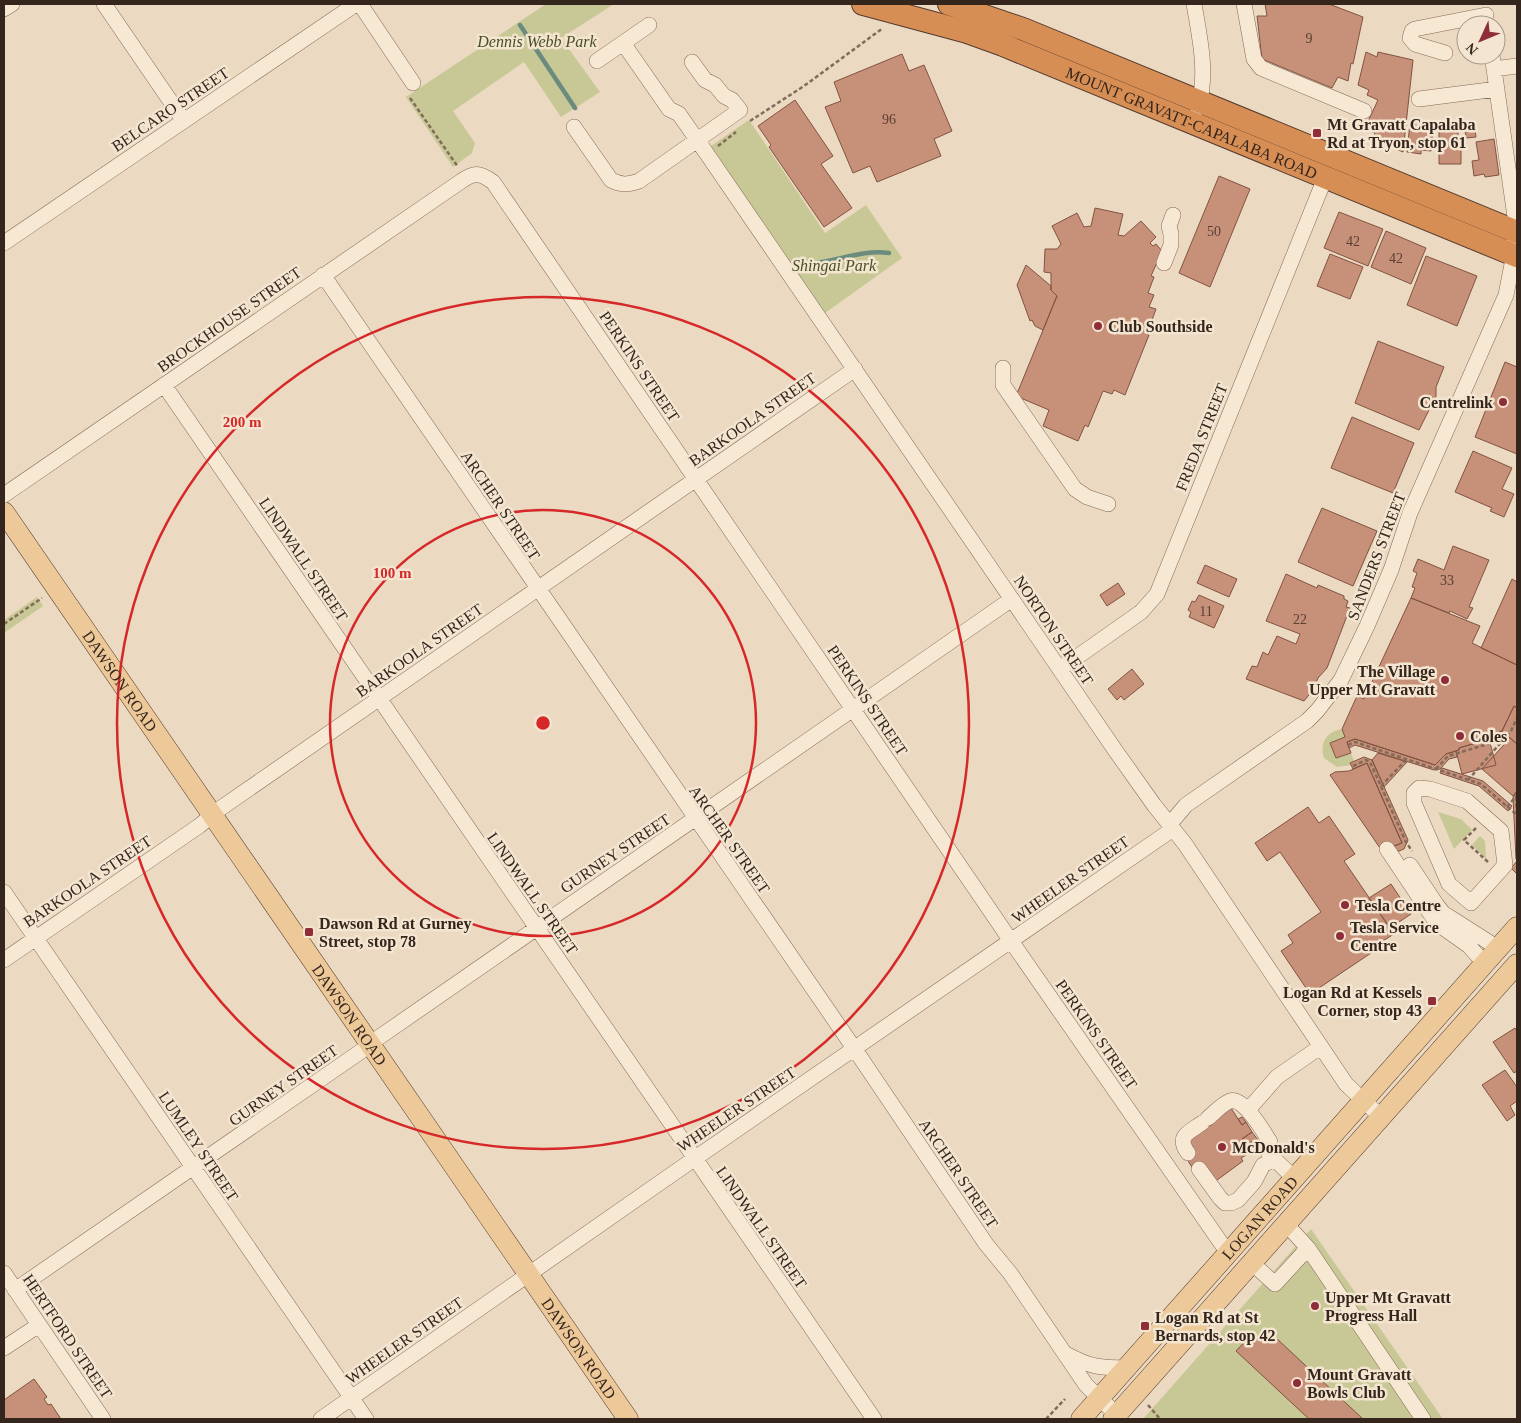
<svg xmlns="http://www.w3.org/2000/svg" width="1521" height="1423" viewBox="0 0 1521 1423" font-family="'Times New Roman',serif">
<rect width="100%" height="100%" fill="#ebd9c1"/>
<path fill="#c8c896" d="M546,4H614L561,38L600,92L561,117L524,62L453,111L475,143L472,153L453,167L406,97Z
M749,120L825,233L866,205L902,258L825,313L711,146Z
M37,597L43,606L4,633V620Z
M1342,729L1345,737L1330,744L1336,758L1351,753L1354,761L1350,763L1351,765L1337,767L1324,758C1319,743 1327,731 1342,729Z
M1438,812L1461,819L1472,830L1454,849Z
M1480,836L1485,841L1486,859L1472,845Z
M1311,1229L1443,1419H1143Z"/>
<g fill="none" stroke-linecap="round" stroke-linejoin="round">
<path stroke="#6b8b7f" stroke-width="4.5" d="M520,25L575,108
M802,264C834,264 858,249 889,253"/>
</g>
<path fill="#c79079" stroke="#815341" d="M1265,4H1329L1363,17L1353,64L1351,63L1348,81L1338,77L1332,88L1262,59L1257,16H1267Z
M1366,52L1377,57L1378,52L1413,60L1403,152L1373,139L1375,133L1365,128L1378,100L1367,95L1369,90L1358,85Z
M902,54L909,71L924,65L952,131L934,139L941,156L877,182L870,166L853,173L825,107L841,101L834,82Z
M795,100L833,156L821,164L852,208L824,227L769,147L771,145L758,126Z
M1474,122L1476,137L1466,138L1464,123Z
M1410,123L1416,124L1415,128L1433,129L1431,151L1421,150V154L1407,152Z
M1458,129V149H1461V164H1439V130Z
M1494,139L1499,175L1485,177L1484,174L1474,176L1472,161L1479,160L1476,142Z
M1219,176L1250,189L1210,287L1179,273Z
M1095,208L1123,214L1118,235L1124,236L1141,221L1156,237L1150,243L1153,246L1156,244L1162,251L1151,276L1154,277L1148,293L1154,295L1149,307L1156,309L1147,334L1149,335L1125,395L1114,390L1112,394L1103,391L1088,427L1085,425L1078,441L1043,426L1049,410L1016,396L1057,296L1051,290V273L1044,272L1045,249H1057L1061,244L1052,226L1077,213L1084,227L1091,226Z
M1339,212L1383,229L1368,266L1324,248Z
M1386,231L1426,248L1411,284L1371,267Z
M1330,254L1363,267L1350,299L1317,286Z
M1426,256L1477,276L1457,326L1407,305Z
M1026,265L1051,286V290L1057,296L1043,330L1035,326L1032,320L1030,321L1017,285Z
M1378,341L1444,367L1436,387V396L1419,430L1355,403Z
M1505,362L1517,367V454L1475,437Z
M1352,417L1414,443L1393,493L1331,468Z
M1473,451L1512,468L1502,489L1514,494L1504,517L1490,511L1492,508L1455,492Z
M1322,508L1377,531L1353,586L1298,562Z
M1453,546L1489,560L1469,607L1473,608L1467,619L1450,611L1449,613L1411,598L1415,588L1412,587L1417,573L1413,571L1418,559L1444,570Z
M1205,565L1237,579L1229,597L1197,583Z
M1286,574L1317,588L1318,585L1344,596V599L1348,601L1346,607L1350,608L1327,668L1318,678L1313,690L1304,701L1246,679L1252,666L1257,667L1263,652L1268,655L1277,636L1296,644L1300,634L1266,621Z
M1512,579L1517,582V665L1481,648Z
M1118,583L1125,594L1107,606L1100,595Z
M1199,595L1224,606L1214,628L1189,617L1191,612L1188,610L1192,601L1195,602Z
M1411,598L1480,626L1472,643L1517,665V708L1514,706L1502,731L1485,735L1486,740L1459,748V750L1446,754L1435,765L1355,739L1347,742L1351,753L1336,758L1330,743L1345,737L1342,729L1357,696L1364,699Z
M1132,669L1144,684L1124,700L1121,696L1117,700L1108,689Z
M1514,706L1517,708V744L1502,731Z
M1502,731L1508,736L1486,740L1485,735Z
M1510,738L1517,744V791L1513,796L1482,769Z
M1355,739L1435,765L1446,754L1456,751L1457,757L1449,759L1440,769L1434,770L1355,745L1349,748L1347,742Z
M1489,739L1496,765L1462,774L1456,751L1459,750V748Z
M1378,753L1407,762L1384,787L1372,760Z
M1364,757L1372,760L1408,840L1404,849L1394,853L1391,847L1402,843L1367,763L1353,769L1350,763Z
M1367,763L1402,843L1382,851L1330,775L1335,772L1349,771Z
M1442,768L1483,781L1512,806L1508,811L1479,786L1440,773Z
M1517,791V859H1516L1513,797Z
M1308,807L1319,823L1329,816L1355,854L1344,861L1394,934L1378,944L1380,947L1310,994L1281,951L1293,943L1288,935L1321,912L1280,852L1267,861L1255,843Z
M1517,861V874L1511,868Z
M1391,884L1411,914L1390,928L1369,898Z
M1515,1028L1517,1031V1071L1514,1073L1493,1042Z
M1505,1070L1517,1087V1101L1510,1106L1515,1115L1507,1121L1482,1085Z
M1231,1108L1242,1125L1246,1122L1252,1132L1242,1139L1246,1145L1253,1141L1258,1148L1241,1158L1243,1161L1213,1183L1195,1172L1185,1156L1184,1141Z
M1242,1117L1246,1122L1242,1125L1238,1119Z
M1252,1132L1258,1140L1246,1145L1242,1139Z
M1250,1336L1255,1341L1260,1337L1268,1344L1275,1337L1363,1419H1309L1236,1351Z
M34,1379L47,1397L44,1399L48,1405L51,1404L61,1419H4V1400Z"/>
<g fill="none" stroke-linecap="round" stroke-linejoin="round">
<defs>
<path id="minor" d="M104,4L184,121
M360,4L413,83
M1194,4C1200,39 1208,74 1198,108
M1244,4L1254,59L1261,68L1364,111
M4,9L12,4
M623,43L669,109L679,114L707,154L1115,750L1154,805L1185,844L1346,1084L1381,1117
M1445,53L1415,44L1410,38L1412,31L1415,29L1486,15
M597,61L649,25
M1494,69L1517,66
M1419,99L1497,89
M574,127L611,180C621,185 628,185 639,181L740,110L732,100L724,96L715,85L705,80L692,62
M4,243L356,4
M1164,263L1171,245V234L1169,226L1173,215
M323,275L858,1054L986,1244L1010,1273L1086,1385L1117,1415
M1003,368V385L1075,489L1087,497L1108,504
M164,385L874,1419
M4,495L460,182C474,172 479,172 493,182L1011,941L1228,1253
M1060,669L1141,612L1157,594L1325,178
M1419,788L1430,789L1467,801L1501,831L1505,865L1471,903L1449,884L1414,803V793Z
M1169,825L1186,805L1307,721L1317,711L1341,680L1367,626L1391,570L1410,513L1506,295L1514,254L1515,217L1492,55
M1387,849L1434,919L1445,929L1469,946L1485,964
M1410,865L1436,904L1443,913L1498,948
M4,892L366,1419
M4,960L199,826L221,808L855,369
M1248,1110L1277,1077L1320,1047
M1208,1118C1214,1113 1222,1104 1230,1101C1243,1096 1264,1132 1270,1142L1269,1154L1295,1179
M1188,1153C1176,1136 1188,1133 1202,1123
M1199,1169L1220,1198L1225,1203H1231L1238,1200L1254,1182L1263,1165L1274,1159
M1286,1224L1308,1248L1423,1419
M1252,1263L1275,1284L1308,1248
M4,1273L103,1419
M15,1290L360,1052L378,1038L1012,599
M4,1348L39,1325
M1066,1354C1090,1367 1100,1368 1127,1368
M321,1419L694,1159L1173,829"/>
<g id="major">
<path id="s1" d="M4,512L628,1419"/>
<path id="s2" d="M1081,1419L1517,927"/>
<path d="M1113,1419L1517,964"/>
</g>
<g id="highway">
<path id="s3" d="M863,4L967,32L1003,45L1517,256"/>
<path d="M949,4L1023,29L1517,232"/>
</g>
</defs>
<use href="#minor" stroke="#836b5a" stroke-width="16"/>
<use href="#major" stroke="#513a2e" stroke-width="21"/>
<use href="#highway" stroke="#513a2e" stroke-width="24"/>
<path stroke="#836b5a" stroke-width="2.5" stroke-dasharray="4 2.5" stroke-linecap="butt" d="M410,98L458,167
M750,121L804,86L883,28
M718,146L736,132
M4,624L42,598
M1348,745L1355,742L1481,784L1517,815
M1353,766L1366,760L1370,762L1406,842L1412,851
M1436,769L1448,756L1501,740
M1468,780L1511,731L1517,718
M1381,786L1406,760
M1516,797L1517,815
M1507,807L1517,795
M1476,828L1464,840L1488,862
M1148,1405L1160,1419
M1046,1419L1065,1399"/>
<use href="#minor" stroke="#f6e8d3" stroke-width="15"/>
<use href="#major" stroke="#edc99a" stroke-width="20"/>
<use href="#highway" stroke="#d78e55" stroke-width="22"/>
</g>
<g fill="none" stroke="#d62828" stroke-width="2.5">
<circle cx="543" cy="723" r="213"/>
<circle cx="543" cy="723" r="426"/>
</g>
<g fill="#8f2d39" stroke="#f3e5d0" stroke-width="2">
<rect x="1312" y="128" width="10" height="10" rx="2.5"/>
<circle cx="1098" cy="326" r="5"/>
<circle cx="1503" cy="402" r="5"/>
<circle cx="1445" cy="680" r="5"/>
<circle cx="1460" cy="736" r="5"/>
<circle cx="1345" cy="905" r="5"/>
<rect x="304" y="927" width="10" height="10" rx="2.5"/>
<circle cx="1340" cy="936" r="5"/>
<rect x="1427" y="996" width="10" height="10" rx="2.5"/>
<circle cx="1222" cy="1147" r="5"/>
<circle cx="1315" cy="1306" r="5"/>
<rect x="1140" y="1321" width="10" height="10" rx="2.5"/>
<circle cx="1297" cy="1383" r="5"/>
</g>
<g text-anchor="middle" stroke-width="5" stroke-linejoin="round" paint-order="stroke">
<g font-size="14" fill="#594034">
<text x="1309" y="43">9</text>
<text x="889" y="124">96</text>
<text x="1214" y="236">50</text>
<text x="1353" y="246">42</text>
<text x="1396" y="263">42</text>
<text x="1447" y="585">33</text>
<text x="1206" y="616">11</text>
<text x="1300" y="624">22</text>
</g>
<g font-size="16" font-style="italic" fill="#4a4f25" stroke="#f3e5d0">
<text x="537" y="47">Dennis Webb Park</text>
<text x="834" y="271">Shingai Park</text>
</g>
<g font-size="16" fill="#34251d" stroke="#f3e5d0">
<text transform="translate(170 109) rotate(-34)" y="6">BELCARO STREET</text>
<text dy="6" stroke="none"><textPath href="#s3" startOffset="350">MOUNT GRAVATT-CAPALABA ROAD</textPath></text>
<text transform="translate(229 319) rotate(-35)" y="6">BROCKHOUSE STREET</text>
<text transform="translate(640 366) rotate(56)" y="6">PERKINS STREET</text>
<text transform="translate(752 419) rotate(-35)" y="6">BARKOOLA STREET</text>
<text transform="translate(1201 437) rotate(-68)" y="6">FREDA STREET</text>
<text transform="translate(501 505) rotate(56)" y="6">ARCHER STREET</text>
<text transform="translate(1376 556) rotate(-69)" y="6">SANDERS STREET</text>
<text transform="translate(304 559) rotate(56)" y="6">LINDWALL STREET</text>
<text transform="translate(1054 630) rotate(56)" y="6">NORTON STREET</text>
<text transform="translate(419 650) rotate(-35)" y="6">BARKOOLA STREET</text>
<text dy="6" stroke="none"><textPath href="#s1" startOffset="205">DAWSON ROAD</textPath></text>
<text transform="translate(868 700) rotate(56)" y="6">PERKINS STREET</text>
<text transform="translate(730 839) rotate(55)" y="6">ARCHER STREET</text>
<text transform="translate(615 853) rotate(-34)" y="6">GURNEY STREET</text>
<text transform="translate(1070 879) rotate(-35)" y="6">WHEELER STREET</text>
<text transform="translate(87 881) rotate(-34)" y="6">BARKOOLA STREET</text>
<text transform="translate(533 893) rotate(55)" y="6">LINDWALL STREET</text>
<text dy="6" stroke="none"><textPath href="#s1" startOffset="610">DAWSON ROAD</textPath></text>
<text transform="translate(1097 1034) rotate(55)" y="6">PERKINS STREET</text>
<text transform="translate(283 1085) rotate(-35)" y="6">GURNEY STREET</text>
<text transform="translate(736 1109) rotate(-34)" y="6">WHEELER STREET</text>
<text transform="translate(199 1146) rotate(56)" y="6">LUMLEY STREET</text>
<text transform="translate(959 1173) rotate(56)" y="6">ARCHER STREET</text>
<text dy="6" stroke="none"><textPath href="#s2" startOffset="269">LOGAN ROAD</textPath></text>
<text transform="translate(762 1227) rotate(55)" y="6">LINDWALL STREET</text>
<text transform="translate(68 1336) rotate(56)" y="6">HERTFORD STREET</text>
<text transform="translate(404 1340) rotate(-35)" y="6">WHEELER STREET</text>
<text dy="6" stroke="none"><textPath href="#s1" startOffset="1015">DAWSON ROAD</textPath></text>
</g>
<g font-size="16" font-weight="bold" fill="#34251d" stroke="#f3e5d0" text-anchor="start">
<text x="1327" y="130">Mt Gravatt Capalaba<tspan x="1327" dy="18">Rd at Tryon, stop 61</tspan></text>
<text x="1108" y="332">Club Southside</text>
<text x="1493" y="408" text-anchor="end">Centrelink</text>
<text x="1435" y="677" text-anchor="end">The Village<tspan x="1435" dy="18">Upper Mt Gravatt</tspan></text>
<text x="1470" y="742">Coles</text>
<text x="1355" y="911">Tesla Centre</text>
<text x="319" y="929">Dawson Rd at Gurney<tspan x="319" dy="18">Street, stop 78</tspan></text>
<text x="1350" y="933">Tesla Service<tspan x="1350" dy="18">Centre</tspan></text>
<text x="1422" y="998" text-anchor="end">Logan Rd at Kessels<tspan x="1422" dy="18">Corner, stop 43</tspan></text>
<text x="1232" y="1153">McDonald's</text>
<text x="1325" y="1303">Upper Mt Gravatt<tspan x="1325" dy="18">Progress Hall</tspan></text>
<text x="1155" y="1323">Logan Rd at St<tspan x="1155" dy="18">Bernards, stop 42</tspan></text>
<text x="1307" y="1380">Mount Gravatt<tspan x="1307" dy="18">Bowls Club</tspan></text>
</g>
</g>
<circle cx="543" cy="723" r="8" fill="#d62828" stroke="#f3e5d0" stroke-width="2.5"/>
<g font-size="15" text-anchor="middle" font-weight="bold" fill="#d62828" stroke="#f3e5d0" stroke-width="5" stroke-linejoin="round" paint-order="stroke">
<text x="242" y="427">200 m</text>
<text x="392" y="578">100 m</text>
</g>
<rect width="1521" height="1423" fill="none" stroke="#34251d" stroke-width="10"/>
<g transform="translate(1481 40) rotate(226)"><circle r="24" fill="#f3e5d0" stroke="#a79888"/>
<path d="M0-4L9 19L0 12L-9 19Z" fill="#8f2d39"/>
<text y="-8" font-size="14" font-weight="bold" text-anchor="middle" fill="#34251d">N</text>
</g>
</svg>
